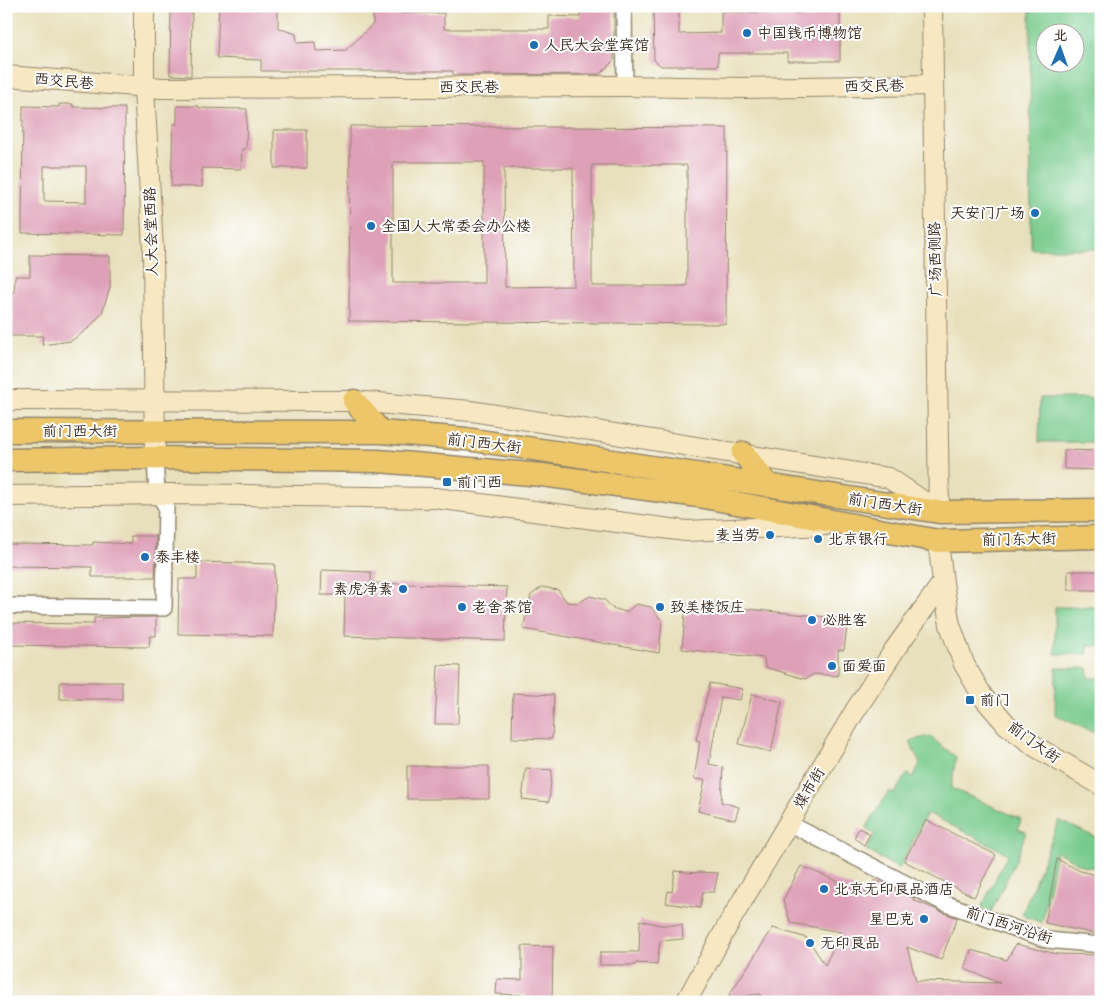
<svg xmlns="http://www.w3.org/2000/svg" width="1107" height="1008" viewBox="0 0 1107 1008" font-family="Pangolin,'LXGW WenKai TC',sans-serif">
<rect width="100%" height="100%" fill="#fff"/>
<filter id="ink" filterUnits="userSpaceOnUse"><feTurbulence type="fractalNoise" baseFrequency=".02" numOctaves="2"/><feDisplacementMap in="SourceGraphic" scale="10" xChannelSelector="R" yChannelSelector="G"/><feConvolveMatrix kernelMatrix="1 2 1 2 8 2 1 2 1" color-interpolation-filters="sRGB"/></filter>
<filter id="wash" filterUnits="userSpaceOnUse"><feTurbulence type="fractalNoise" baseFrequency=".0096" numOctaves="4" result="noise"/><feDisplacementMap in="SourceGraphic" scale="20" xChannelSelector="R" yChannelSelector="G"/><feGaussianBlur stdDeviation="1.12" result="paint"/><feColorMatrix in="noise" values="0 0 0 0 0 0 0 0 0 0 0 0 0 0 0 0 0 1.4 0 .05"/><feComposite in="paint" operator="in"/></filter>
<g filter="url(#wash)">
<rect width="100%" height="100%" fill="#e8e0bc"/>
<path fill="#78ca8c" stroke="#5a7a55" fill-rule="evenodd" d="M1030,6H1101V249H1031ZM1044,32H1074V62H1044Z
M1040,398H1101V442H1039Z
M1055,607H1100V646H1088V654H1055Z
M1056,668H1088L1089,678H1101V736L1055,715Z
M929,736L956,757L951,788L1021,819L1018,829L1026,832L1017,858L991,912L981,908L1008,854L927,813L899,869L866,850L875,834L866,828L889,791L894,794L907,774L913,777L920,764L910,741Z
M1059,820L1101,840V869L1083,866L1056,851L1042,923L1022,915Z"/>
<g id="blocks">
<path fill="#dea0b7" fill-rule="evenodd" d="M171,6H192L191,76L170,75Z
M219,6H278V28L296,34L297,43L315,42L316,51L346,50L373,24V6H401V13H444V29H549V16L580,17V6H614V60L600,74L453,75V71H261V60L217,58Z
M653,6H679V34L721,33V12L802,13V6H840V61H787V53H718V66H661L654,60Z
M59,104H73V107L125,108L124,235L22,233L23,106L59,107ZM44,166H86V202L44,201Z
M177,106H199V108L247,109L246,149H242L241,169L202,168V187L171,186L173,124H177Z
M350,126L727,128L726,324L349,321ZM393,162H484V283H393ZM592,165H687V286H592ZM504,168H573L574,286L505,287Z
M274,130H307V168H274Z
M30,255L110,256V287L102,313L89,328L71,341L42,345L43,336H6V293H14L15,276H30Z
M1064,450L1101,451V470L1064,469Z
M131,536H156L155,577H92V567L6,566V544L93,545V542L131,544Z
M197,562L275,564L273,636L178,634L179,579H197Z
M322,570L371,572V583L507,587L505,641L344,636L345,595H321Z
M1068,571H1101V590H1068Z
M542,587L558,590L567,602L578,603L590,596L605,600L612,608L626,612L636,604L651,607L662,621L659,653L523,629L531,595Z
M686,603L848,619L844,650H838V676L814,674L805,679L765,667L764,658L682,649Z
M156,617V636H150L149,647L6,645V623L94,624V618Z
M438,665L460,666L458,724H435Z
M60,682H122V699H60Z
M710,683L743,689L740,700L721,697L709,764L723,767L721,802L739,807L735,820L698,811L705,780L694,779L700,741L696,740Z
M513,693L554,695L552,739L512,738Z
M752,694L782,702L771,752L739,744Z
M407,766H489V799H407Z
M526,768L552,770L549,802L522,799Z
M926,820L996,855L974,897L904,861Z
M859,828L870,834L864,845L854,838Z
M1057,859L1080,871L1101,876V935L1045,923Z
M801,866L868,894L875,880L907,895L914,898L913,900L957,918L941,960L907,947L916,981L1000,983L965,969L971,950L1007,960L1016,944L1057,954L1101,955V1002H761V994L727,998L773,928L807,938L825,965L841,932L791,923L783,900Z
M675,871L696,873V872L718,873L714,892H703L700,908L666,903L668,891L672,892Z
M640,920L660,925H682L683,939L660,941L657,964L636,963L635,965H600V952H639Z
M522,946L553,947L552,1002H525V995L496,994L497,979L522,980Z"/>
</g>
</g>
<g filter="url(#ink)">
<use href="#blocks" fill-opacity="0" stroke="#92856d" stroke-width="1"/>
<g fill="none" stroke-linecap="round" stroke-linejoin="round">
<defs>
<path id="street" d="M624,6L625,86
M6,606L164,608L166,506L157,494L155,458
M788,823L944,903L1047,940L1101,945"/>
<path id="secondary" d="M144,6V88L153,249L155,458
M932,6L939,512
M6,76L162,88L625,86L743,88L932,85
M6,400L354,401L471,411L889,478L939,512
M6,496L172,494L435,498L686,531L825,525
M938,541L943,582L950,625L964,664L983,697L1007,725L1036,747L1101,785
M686,1002L729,923L855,711L895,649L943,582"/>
<path id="primary" d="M354,401L381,432
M6,431L381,432L466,439L568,454L939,512L1101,510
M743,453L769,486
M6,460L155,458L378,461L542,475L699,496L938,541L1101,537"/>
</defs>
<use href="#street" stroke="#92856d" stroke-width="18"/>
<use href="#secondary" stroke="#92856d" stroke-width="22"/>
<use href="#primary" stroke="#92856d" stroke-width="25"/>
<use href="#street" stroke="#fff" stroke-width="15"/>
<use href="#secondary" stroke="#f7e8c3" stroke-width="20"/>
<use href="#primary" stroke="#ecc669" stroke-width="22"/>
</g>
</g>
<g fill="#1f6fb2" stroke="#fff" stroke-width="2">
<circle cx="747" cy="33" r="5"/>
<circle cx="534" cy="45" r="5"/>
<circle cx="1035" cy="213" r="5"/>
<circle cx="371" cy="226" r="5"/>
<rect x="442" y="477" width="10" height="10" rx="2.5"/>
<circle cx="770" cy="535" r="5"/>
<circle cx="818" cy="539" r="5"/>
<circle cx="145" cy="557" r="5"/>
<circle cx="403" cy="589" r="5"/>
<circle cx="462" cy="607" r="5"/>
<circle cx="660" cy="607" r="5"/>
<circle cx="812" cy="620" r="5"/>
<circle cx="832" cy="666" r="5"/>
<rect x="965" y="695" width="10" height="10" rx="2.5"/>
<circle cx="824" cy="889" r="5"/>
<circle cx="924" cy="919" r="5"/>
<circle cx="810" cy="943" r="5"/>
</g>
<g text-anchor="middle" stroke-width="4" stroke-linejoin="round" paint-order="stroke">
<g font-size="15" fill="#3b2a1e" stroke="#fff" text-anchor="start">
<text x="757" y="38">中国钱币博物馆</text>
<text x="544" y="50">人民大会堂宾馆</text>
<text x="1025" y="218" text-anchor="end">天安门广场</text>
<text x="381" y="231">全国人大常委会办公楼</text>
<text x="457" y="487">前门西</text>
<text x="760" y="540" text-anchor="end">麦当劳</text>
<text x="828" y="544">北京银行</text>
<text x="155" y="562">泰丰楼</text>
<text x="393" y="594" text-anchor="end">素虎净素</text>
<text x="472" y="612">老舍茶馆</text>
<text x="670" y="612">致美楼饭庄</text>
<text x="822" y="625">必胜客</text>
<text x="842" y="671">面爱面</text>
<text x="980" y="705">前门</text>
<text x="834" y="894">北京无印良品酒店</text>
<text x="914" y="924" text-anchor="end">星巴克</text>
<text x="820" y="948">无印良品</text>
</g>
<g font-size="15" fill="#3b2a1e" stroke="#fff">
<text transform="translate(64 81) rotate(5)" y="5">西交民巷</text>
<text transform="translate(874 86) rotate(-1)" y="5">西交民巷</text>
<text x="469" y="92">西交民巷</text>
<text transform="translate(151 232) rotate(-92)" y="5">人大会堂西路</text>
<text transform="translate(935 259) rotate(-91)" y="5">广场西侧路</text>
<text x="80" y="436">前门西大街</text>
<text transform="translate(484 443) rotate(7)" y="5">前门西大街</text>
<text transform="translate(885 504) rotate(9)" y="5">前门西大街</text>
<text transform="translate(1019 539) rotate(-1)" y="5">前门东大街</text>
<text transform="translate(1034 742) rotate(36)" y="5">前门大街</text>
<text transform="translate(809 788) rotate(-59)" y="5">煤市街</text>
<text transform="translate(1009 925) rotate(18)" y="5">前门西河沿街</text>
</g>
</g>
<rect width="1107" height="1008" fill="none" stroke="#fff" stroke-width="25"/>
<g transform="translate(1060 48) rotate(2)"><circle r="24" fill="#ffffff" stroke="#b1aaa5"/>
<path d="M0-4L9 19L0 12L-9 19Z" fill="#1f6fb2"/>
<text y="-8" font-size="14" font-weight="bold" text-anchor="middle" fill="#3b2a1e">北</text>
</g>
</svg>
